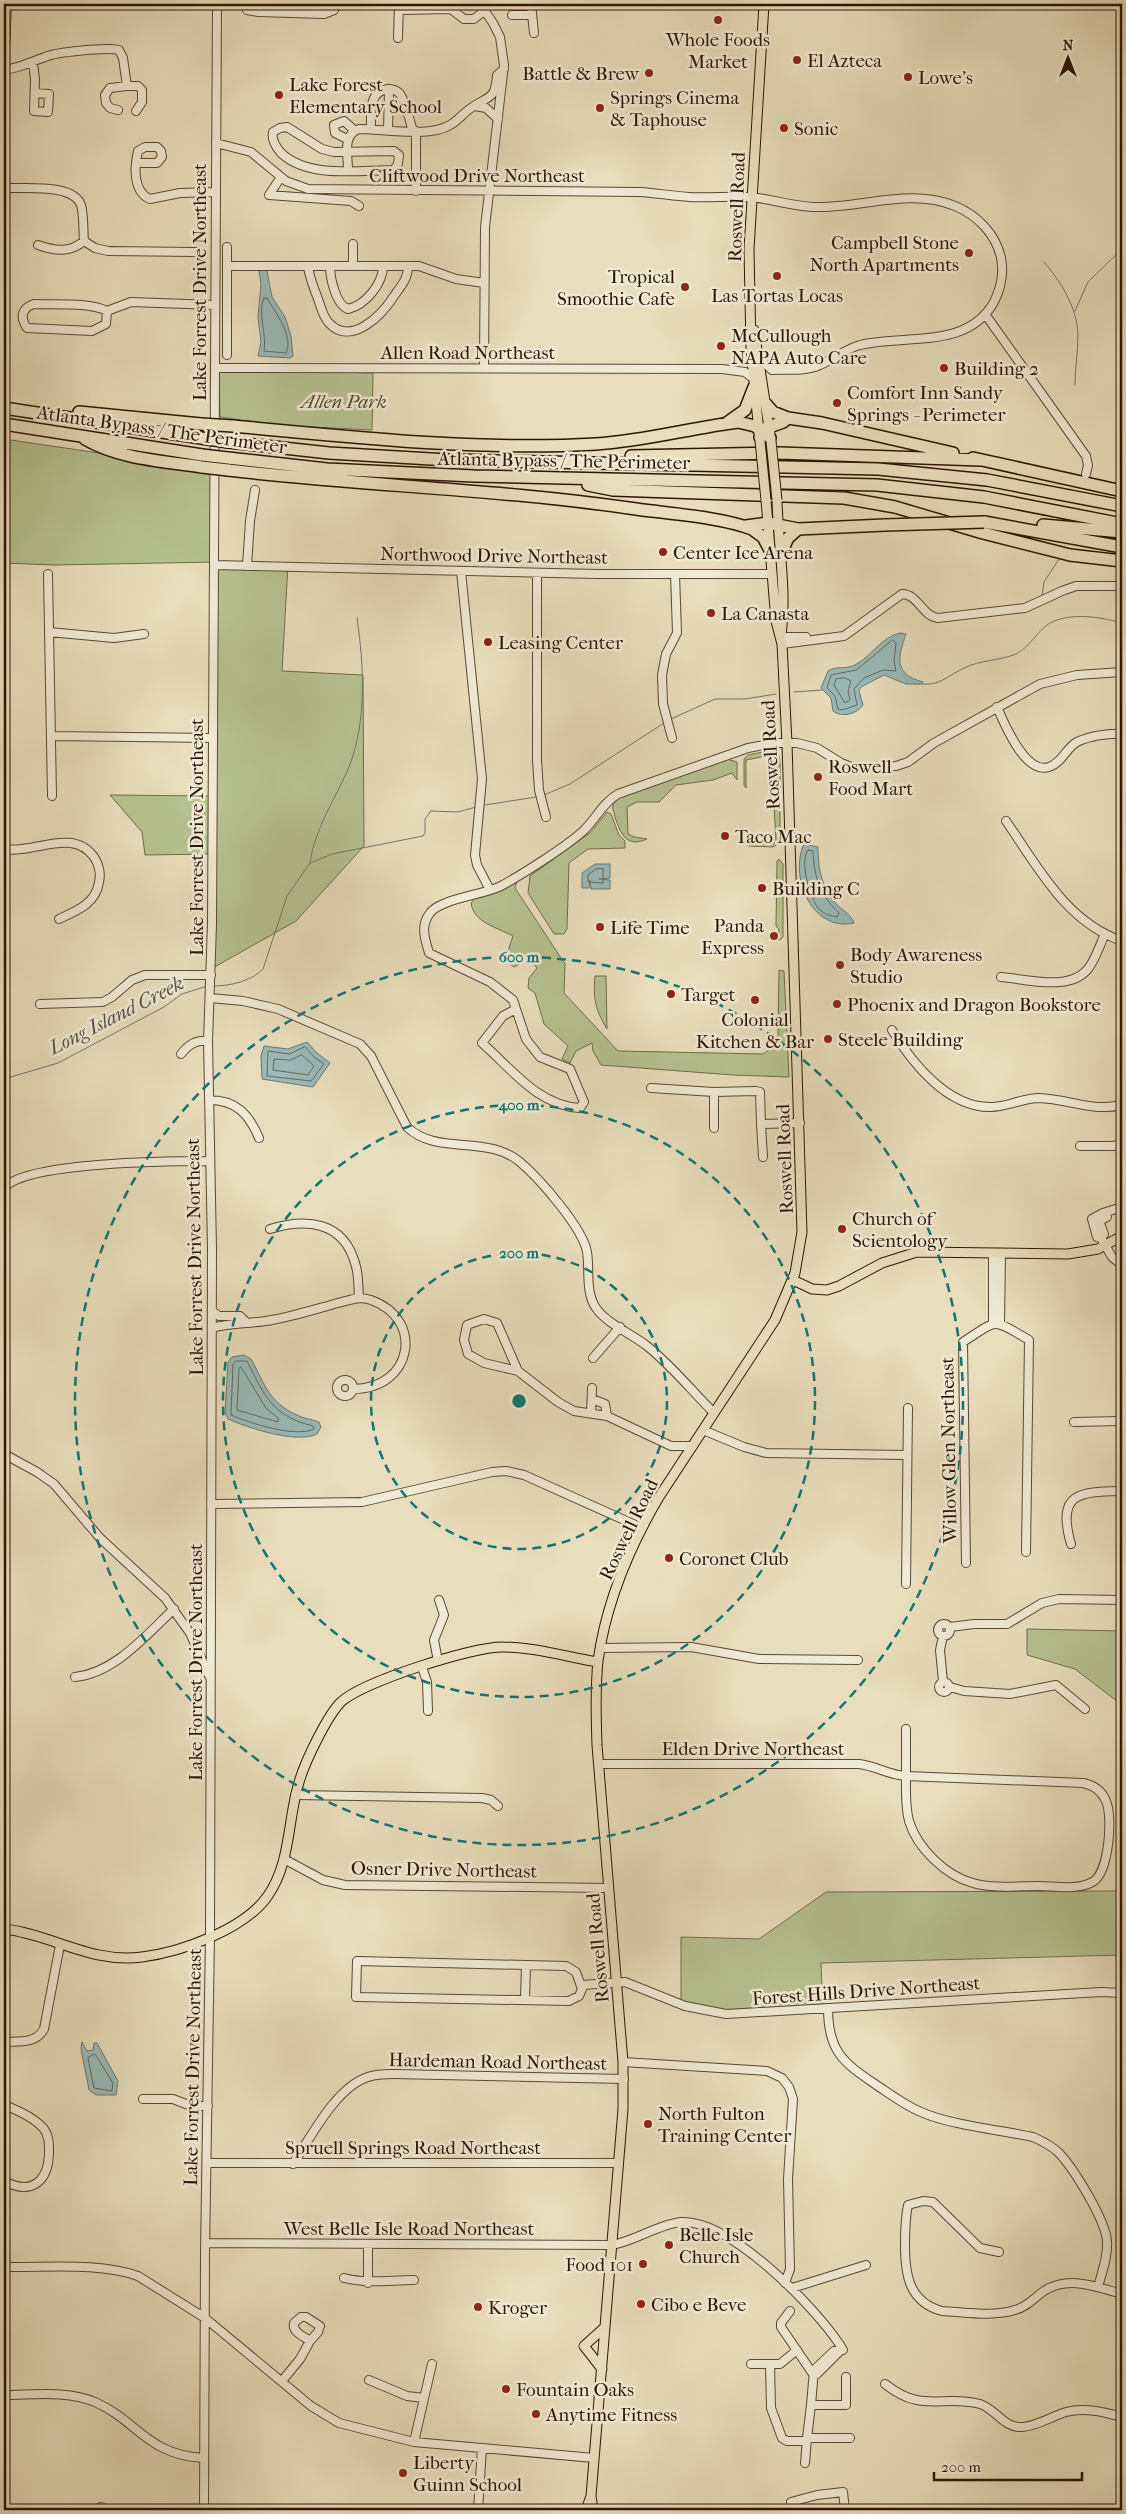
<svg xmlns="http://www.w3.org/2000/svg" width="1126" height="2514" viewBox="0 0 1126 2514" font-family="'IM FELL French Canon',serif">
<rect width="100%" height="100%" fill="#e8ddbc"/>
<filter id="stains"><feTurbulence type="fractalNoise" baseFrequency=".004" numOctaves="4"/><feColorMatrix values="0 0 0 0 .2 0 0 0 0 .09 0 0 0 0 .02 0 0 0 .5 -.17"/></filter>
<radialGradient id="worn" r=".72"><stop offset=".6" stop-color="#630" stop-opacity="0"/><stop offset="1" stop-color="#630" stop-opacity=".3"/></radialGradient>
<path fill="#b6c190" stroke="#726b4a" d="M219,370L373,373L372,430L275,425L220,417Z
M4,439L214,470L217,561L288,565L282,671L363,675L364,846L296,921L211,969L212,854L145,855L142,832L110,795L213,796L217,562L54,565L4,563Z
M773,750L779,754L780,763V841L778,844L773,847L749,846L743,842L744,838L750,837L752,841H767L772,844L776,842L774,804L770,796L774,789L773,757L766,756L746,760V788L744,785V759L748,755Z
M727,759L737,762V780L732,773L713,780L676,785L659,802H637L627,807L628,834L634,837L647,839C627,848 621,835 615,817C614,811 611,808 614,802L622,796Z
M607,812L611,814L619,835L625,841V848L588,849L569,863L567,929L564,934H554L528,893L530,876L591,832Z
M779,859L783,864V937L780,940L778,939L779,929L776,926L777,861Z
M517,881L515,888L565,964L564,993L618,1051L763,1054L772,1048L778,1038L779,970L784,971L789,1077L733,1075L601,1065L593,1051L592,1043L576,1051L570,1063L562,1059L568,1046L544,1024L535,993L528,988L529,978L537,968L529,958L514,967L505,960L513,936C498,928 473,922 471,903L476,897Z
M595,976H606L607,1029C595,1009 593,999 595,976Z
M1027,1629L1122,1631V1705L1075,1669L1027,1655Z
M1122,1891V1955L821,1963L823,2012L714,2015L681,2004V1937L759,1939L826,1892Z"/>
<path fill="#99bab8" stroke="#6e7870" d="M264,270L267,271L272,297L285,317L291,336L293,356L290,358L258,356L261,342L258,317L261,284L259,271Z
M900,633L906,634C898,657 893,674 923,682L922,684H906L884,675L861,687L859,691L863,705C857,714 842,718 833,711L831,698L821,688L828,671C837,665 846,670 855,665C872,656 880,638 900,633Z
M805,844L818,847C818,870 822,889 838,906C844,911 852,916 854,923C813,932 790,880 803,846Z
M595,864H610V878L599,879L610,880V889H591L590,880L589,888H582V873Z
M307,1042L317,1053L330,1063L313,1087L262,1079L261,1056L264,1046L288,1049Z
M244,1355L251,1359C265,1384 268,1402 297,1415C304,1419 312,1419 319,1422L321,1427L317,1434C297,1444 248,1428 228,1419L225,1413L228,1362L232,1357Z
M82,2042L87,2051L93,2050L94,2043H97L118,2081L116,2095H96L89,2090L81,2049Z"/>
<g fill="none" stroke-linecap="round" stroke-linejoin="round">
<path stroke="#63685e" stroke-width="1" d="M264,298H267C275,312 294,336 286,353L264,351C267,334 257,313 264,298Z
M893,640L896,643L894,661L896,671L883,670L864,678L854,689L857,705L842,710L838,709L835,696L827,688L831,675L856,670Z
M845,678L851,681L848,691L850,700L845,703L834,685L836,679Z
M808,850L813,851C814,877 820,895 839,913L837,917C831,916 824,914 819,909C810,899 799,861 808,850Z
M603,869V883L588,882V875L596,869Z
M305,1047L314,1057L324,1064L311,1081L267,1076L268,1051L289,1054Z
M302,1055L314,1066L308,1075L273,1070L274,1059L290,1060Z
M236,1361H247C264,1395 272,1416 313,1426L314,1429C295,1438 250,1423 231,1415L233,1364Z
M241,1367L266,1408L278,1418V1422L237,1410L239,1369Z
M95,2054L113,2083L112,2091L94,2088L88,2058Z"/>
<path stroke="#6e7870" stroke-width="1" d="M1044,262C1061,282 1077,307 1078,335C1078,352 1075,368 1075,385
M1075,311L1088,282L1122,249
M1042,596L1044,582L1059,559
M922,684C940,686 949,675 964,668C980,660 999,661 1016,654C1030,647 1037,631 1050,623C1071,612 1101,617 1122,623
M794,692L822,690
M671,719L715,699H745L776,694
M544,795L570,784L664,723
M485,805L536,797
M310,862C315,828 336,798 349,767C367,721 364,666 357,618
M214,986C230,986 252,981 263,969L287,896L310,863L332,854L423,836L425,833V819L431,811L458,812L476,807
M4,1079L58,1063L164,1007L182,994L207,986"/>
<defs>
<path id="minor" d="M480,4L493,23L500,37L504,65L485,227L484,368
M531,4L534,33
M247,10L258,12L324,14L334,10
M399,10L451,9L464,19H474L485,10
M512,15H531
M398,38L399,4
M33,63L35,79L34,111L48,112L49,94L35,93
M4,70C20,68 30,62 45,57C56,52 107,47 119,50L123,58L127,86H138L142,90V102L136,111
M4,72L7,4
M475,106L486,108L498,119
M118,110L110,108L106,103L105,95L110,88L127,86
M287,127L322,149L334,152L394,151L399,155L398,164L394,170C359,170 309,179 281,153C276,147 271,140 273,132L280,128Z
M371,129C371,114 368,89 390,89C394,90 397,90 400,94C406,103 409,119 413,131
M388,130L389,89
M416,131V191
M347,139L335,133L334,125L344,121L354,130
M216,143L251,152L286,181L308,189L640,192C657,193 673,196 689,197C709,198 730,196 750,197C771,199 792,206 813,207C859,209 910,187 955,206C977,215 996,234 1001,258C1004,273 1001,288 994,302C967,350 906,334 860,345C845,349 834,359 820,365C805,372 788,369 772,370L760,359
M137,163H157L162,157L161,151L157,147H145L138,151C134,167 133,192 150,199L180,193L216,192
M348,170C348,154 342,135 359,129C383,129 429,138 450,125C459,120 465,111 474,106C492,95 495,98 497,75L504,69
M281,177L269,195L351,201L359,206
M4,188C24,189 73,183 81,205C84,216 83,230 84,241
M84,241L95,248L108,251L196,252
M353,244V266
M38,245C55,251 70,253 84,241
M227,266H419L456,279L484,283
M308,266C309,277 314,288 318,299C321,307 323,317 329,323C351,347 382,315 394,296C401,286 408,279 408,266
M330,266C330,278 336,305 348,309C366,305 383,283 383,266
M34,304C56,305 88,302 107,311L106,324L92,331L27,328C20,318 21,308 34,304Z
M107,311L131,302L215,305
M985,314L1086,456L1088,465L1086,474
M227,355V247
M215,368L722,369L745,372L754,379
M215,565L597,574H772
M247,566L250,521L255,490
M461,571L482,779L475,855L477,865L490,890
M537,573V760L539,790L546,817
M48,574L52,796
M49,632L114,638L144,634
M780,637H806
M782,644L844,636L902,594C918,594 922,616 938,618L1025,608L1062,591L1076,586H1122
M997,707C1004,723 1025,775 1049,767C1062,763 1066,748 1077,742C1089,736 1109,733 1122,734
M51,736L213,738
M672,738L663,704L662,675L666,654L677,633L675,574
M1006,821C1038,867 1066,922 1122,941
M4,849C35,854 72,827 94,857C99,864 101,874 99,882C96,904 76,911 59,919
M1001,977C1027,979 1073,993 1090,966C1096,957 1100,945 1105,934
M210,998L243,1001L278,1009L360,1044L371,1056L407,1127C437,1156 487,1134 520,1162C539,1178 583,1228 587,1252C590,1270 585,1292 596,1308C607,1324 632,1334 647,1346C671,1365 692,1391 714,1413
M40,1004L103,1002L112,997L132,980L145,975H211
M516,1009L503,1016L482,1043C511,1068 538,1106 580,1108L584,1102L570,1069L540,1057L526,1039L513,1000L490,982L429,953C425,939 420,926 430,913C440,899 483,895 501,886C523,874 562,849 581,833C595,821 602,803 618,794L748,748L775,743H797L817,748L841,763L854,768L896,766L908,762L934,743L1040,684L1077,675L1122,672
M892,1030C912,1063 948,1108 991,1107C1007,1107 1023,1098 1039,1098C1069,1099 1091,1112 1122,1105
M181,1054C189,1044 196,1040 208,1041
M651,1088L714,1092L756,1091L760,1092L761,1124L800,1123
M714,1092V1128
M209,1100C236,1100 249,1114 259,1138
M761,1124L763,1157
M1080,1146H1113L1122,1144
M4,1188C25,1162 172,1161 209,1161
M1122,1207L1103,1213L1092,1219L1097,1237L1101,1238L1112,1257L1122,1265
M270,1229C306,1218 343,1221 355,1263C359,1274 358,1286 359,1297
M1101,1238L1104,1234L1099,1221L1107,1217
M212,1311L219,1316H240L245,1321
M993,1323V1253
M1000,1323L1001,1253
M212,1328C231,1322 252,1324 272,1320C294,1316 316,1309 338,1303C350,1300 359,1296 371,1300C425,1319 413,1389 353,1389
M593,1358L620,1327
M518,1371L484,1363L468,1354L464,1340L467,1325L484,1319L497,1323L518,1371L558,1402L574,1411L607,1416L671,1446H693
M337 1388a8 8 0 1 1 16 0a8 8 0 1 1-16 0Z
M592,1399L605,1404L607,1416
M591,1413L592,1388
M1074,1422L1122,1421
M703,1430L744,1447L766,1453L907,1455
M4,1454L37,1472L54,1484L100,1538L165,1598L190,1633L209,1676
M211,1504L362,1502L492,1472L506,1471L524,1475L642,1528
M1071,1544C1056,1492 1080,1492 1122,1491
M966,1563L963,1342C999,1319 991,1318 1029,1340L1026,1552
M906,1584L908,1408
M938 1630a6 6 0 1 1 12 0a6 6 0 1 1-12 0Z
M950,1627L974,1624H1007L1042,1603L1059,1599L1122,1600
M943,1636L940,1650L943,1682
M600,1648L691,1647L759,1659L858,1660
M438,1661L434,1640L444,1615L439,1600
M422,1667L427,1682L428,1711
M75,1677C115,1673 146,1635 174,1609
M939 1687a5 5 0 1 1 10 0a5 5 0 1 1-10 0Z
M950,1687L964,1691L1010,1694L1056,1685L1085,1709
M599,1764H859C876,1766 889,1775 906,1776V1729
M906,1776L1083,1783C1093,1785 1102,1791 1106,1801C1113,1817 1109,1870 1094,1881C1079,1891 1054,1886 1038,1886C1017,1886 993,1889 973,1883C946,1876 917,1848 909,1821C905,1806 906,1791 906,1776Z
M295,1795L482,1798L491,1800L498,1806
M284,1859L323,1880L345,1885L609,1888
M357,1961L566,1966L576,1972L582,1989L579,1996L569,2001L356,1997Z
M582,1985L625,1982L685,2006L726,2014L1101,1992L1122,1993
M525,2000L526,1965
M828,2008C828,2050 842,2062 875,2084C890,2094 904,2105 921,2112C950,2125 1000,2130 1033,2137C1042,2141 1051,2145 1059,2153C1074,2169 1105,2219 1107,2241C1108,2257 1102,2272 1098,2287
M4,2042C19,2041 36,2044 44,2029L60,1945
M623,2062L767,2071L782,2078L789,2087L793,2099L788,2179L790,2269L785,2283
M143,2099H173L191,2106H208
M4,2105C17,2110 35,2118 44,2129C49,2136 49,2143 49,2151C49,2181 32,2196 4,2181
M207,2163H619
M293,2164C311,2137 336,2087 368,2077C376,2074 385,2074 394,2074L624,2079
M206,2243L612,2245C635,2241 659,2224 681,2222C730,2219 815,2307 840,2345L843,2350L834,2351L814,2370L811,2405H846V2377
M368,2244V2283
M999,2252L980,2248L933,2202L923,2201L908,2205C905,2219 905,2231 905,2245C905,2275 909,2302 942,2311C965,2312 993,2317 1015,2310C1027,2307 1034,2298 1044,2291C1069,2275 1096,2287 1122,2294
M4,2267C45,2268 99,2262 138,2276L205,2318L311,2406L339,2423L414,2442L594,2458
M344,2278C367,2284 390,2280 414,2280
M792,2288L866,2265
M790,2311L781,2323V2327L813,2374
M301,2317H306L320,2326L318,2332L310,2341C303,2336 292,2332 294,2323Z
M751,2364H780L797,2350
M770,2364L771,2408L782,2438L787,2441H807
M813,2374H817L839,2352
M369,2380L407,2396L424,2398
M282,2381L300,2359L310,2341
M885,2384C923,2414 941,2394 980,2404C996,2409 1003,2428 1022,2427C1038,2426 1052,2416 1066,2412C1085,2407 1104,2412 1122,2417
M4,2395C33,2395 67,2390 95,2402C138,2421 147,2455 204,2458
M811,2405L807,2438H850
M414,2442L432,2364
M805,2463L807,2438
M95,2510L101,2507L108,2510
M204,2510L205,2253L210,1936L212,1249L208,1041L212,924L217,4
M478,2510L482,2448
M791,2510V2502L817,2495L843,2492L845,2510"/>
<path id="major" d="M754,330L770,434
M759,433L751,349L749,249L764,4
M777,500C778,544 787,590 781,635
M793,1280L812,1289L827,1290L839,1286L882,1263L917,1252L1068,1254L1098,1249L1122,1236
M4,1929C51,1934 92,1964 142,1957C181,1952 243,1930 267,1897C292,1862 287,1818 300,1779C306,1760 327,1716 341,1702C362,1682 474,1646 503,1647C535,1647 567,1657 598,1662
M602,2369L584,2346L605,2327
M591,2496L593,2510
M586,2510L591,2496L623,2109V2062L597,1745C596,1717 595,1689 598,1661C606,1603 629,1548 659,1497L775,1320L795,1273L802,1232L787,743L782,644L776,621L766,500"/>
<path id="highway" d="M766,404L773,412L788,418L822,423L953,453
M4,408L201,438
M79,412L201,424
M728,422L745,410L754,387
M4,424L202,455
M233,426C353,437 476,451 596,444C644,441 691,428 738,422L755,426L770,438
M760,437L764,429L783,422L788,418
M85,439C119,459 163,461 202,467
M228,442L329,453L448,460L878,469L987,480L1122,506
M631,456L780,453L980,460
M228,458L327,469L474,476L877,485L984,497L1122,524
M973,458L1122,491
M228,470C364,486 501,489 636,509C672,514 720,517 752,529L763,537L771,552
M588,485L613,490L844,498L895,507L983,533L1070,555L1122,561
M984,522L1122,547
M1043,525L1122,532
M746,526L768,523L798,529L885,525
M781,553L788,538L798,529"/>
</defs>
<use href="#minor" stroke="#5c4732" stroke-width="10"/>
<use href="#major" stroke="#2d1504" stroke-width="11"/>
<use href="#highway" stroke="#2d1504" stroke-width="14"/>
<use href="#minor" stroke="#f0e9d3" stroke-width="8"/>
<use href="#major" stroke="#e8ddbc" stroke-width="9"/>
<use href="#highway" stroke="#e8ddbc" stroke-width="11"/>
<defs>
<path id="major-bridge" d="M760,441L766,500
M771,441L777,500"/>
<path id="highway-bridge" d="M201,424L233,426
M201,438L228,442
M202,455L228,458
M202,467L228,470
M885,525L984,522"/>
</defs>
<use href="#major-bridge" stroke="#2d1504" stroke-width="11" stroke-linecap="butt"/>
<use href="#highway-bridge" stroke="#2d1504" stroke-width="14" stroke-linecap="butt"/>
<use href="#major-bridge" stroke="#e8ddbc" stroke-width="9"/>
<use href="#highway-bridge" stroke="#e8ddbc" stroke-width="11"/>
</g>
<g fill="none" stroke="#0f766e" stroke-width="2.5" stroke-dasharray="9 6">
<circle cx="519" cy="1401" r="148"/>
<circle cx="519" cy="1401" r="296"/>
<circle cx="519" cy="1401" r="444"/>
</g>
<g fill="#8f2418" stroke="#f0e9d3" stroke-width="2">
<circle cx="718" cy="20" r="5"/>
<circle cx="797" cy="60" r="5"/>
<circle cx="649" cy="73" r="5"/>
<circle cx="908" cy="77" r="5"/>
<circle cx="279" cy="95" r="5"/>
<circle cx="600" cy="108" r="5"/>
<circle cx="784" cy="128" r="5"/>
<circle cx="969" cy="253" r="5"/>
<circle cx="777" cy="276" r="5"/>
<circle cx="685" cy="287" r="5"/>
<circle cx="721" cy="346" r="5"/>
<circle cx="944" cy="368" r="5"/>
<circle cx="837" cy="403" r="5"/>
<circle cx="663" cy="552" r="5"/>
<circle cx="711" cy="613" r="5"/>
<circle cx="488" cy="642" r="5"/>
<circle cx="818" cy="777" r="5"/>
<circle cx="725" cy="836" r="5"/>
<circle cx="762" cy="888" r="5"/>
<circle cx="600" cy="927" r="5"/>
<circle cx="774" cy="936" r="5"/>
<circle cx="840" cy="965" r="5"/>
<circle cx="671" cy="994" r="5"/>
<circle cx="755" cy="1000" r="5"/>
<circle cx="837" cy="1004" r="5"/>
<circle cx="828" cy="1039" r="5"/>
<circle cx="842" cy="1229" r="5"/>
<circle cx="669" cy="1558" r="5"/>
<circle cx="648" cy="2124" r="5"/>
<circle cx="669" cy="2245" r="5"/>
<circle cx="643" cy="2264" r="5"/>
<circle cx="641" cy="2304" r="5"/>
<circle cx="478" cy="2307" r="5"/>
<circle cx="506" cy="2389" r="5"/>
<circle cx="536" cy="2414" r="5"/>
<circle cx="403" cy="2473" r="5"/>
</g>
<g text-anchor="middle" stroke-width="5" stroke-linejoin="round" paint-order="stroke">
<g font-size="19" fill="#2d1504" stroke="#f0e9d3" text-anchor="start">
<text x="718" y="46" text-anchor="middle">Whole Foods<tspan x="718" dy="22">Market</tspan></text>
<text x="807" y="67">El Azteca</text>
<text x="639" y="80" text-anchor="end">Battle &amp; Brew</text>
<text x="918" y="84">Lowe's</text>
<text x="289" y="91">Lake Forest<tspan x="289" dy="22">Elementary School</tspan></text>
<text x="610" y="104">Springs Cinema<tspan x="610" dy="22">&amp; Taphouse</tspan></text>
<text x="794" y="135">Sonic</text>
<text x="959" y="249" text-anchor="end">Campbell Stone<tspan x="959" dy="22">North Apartments</tspan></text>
<text x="675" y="283" text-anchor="end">Tropical<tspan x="675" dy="22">Smoothie Cafe</tspan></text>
<text x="777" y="302" text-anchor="middle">Las Tortas Locas</text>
<text x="731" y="342">McCullough<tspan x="731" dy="22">NAPA Auto Care</tspan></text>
<text x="954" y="375">Building 2</text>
<text x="847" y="399">Comfort Inn Sandy<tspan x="847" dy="22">Springs - Perimeter</tspan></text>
<text x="673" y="559">Center Ice Arena</text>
<text x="721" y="620">La Canasta</text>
<text x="498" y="649">Leasing Center</text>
<text x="828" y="773">Roswell<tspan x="828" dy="22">Food Mart</tspan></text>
<text x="735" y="843">Taco Mac</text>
<text x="772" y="895">Building C</text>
<text x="764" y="932" text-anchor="end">Panda<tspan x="764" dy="22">Express</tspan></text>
<text x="610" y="934">Life Time</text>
<text x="850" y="961">Body Awareness<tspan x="850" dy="22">Studio</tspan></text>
<text x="681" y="1001">Target</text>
<text x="847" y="1011">Phoenix and Dragon Bookstore</text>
<text x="755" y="1026" text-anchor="middle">Colonial<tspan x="755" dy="22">Kitchen &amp; Bar</tspan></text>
<text x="838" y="1046">Steele Building</text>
<text x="852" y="1225">Church of<tspan x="852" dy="22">Scientology</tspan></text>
<text x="679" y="1565">Coronet Club</text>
<text x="658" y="2120">North Fulton<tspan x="658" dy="22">Training Center</tspan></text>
<text x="679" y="2241">Belle Isle<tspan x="679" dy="22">Church</tspan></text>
<text x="633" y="2271" text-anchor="end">Food 101</text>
<text x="651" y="2311">Cibo e Beve</text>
<text x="488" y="2314">Kroger</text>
<text x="516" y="2396">Fountain Oaks</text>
<text x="546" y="2421">Anytime Fitness</text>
<text x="413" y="2469">Liberty<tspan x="413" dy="22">Guinn School</tspan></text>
</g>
<g font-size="19" fill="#2d1504" stroke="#f0e9d3">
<text x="477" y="182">Cliftwood Drive Northeast</text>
<text transform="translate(736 207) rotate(-88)" y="7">Roswell Road</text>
<text transform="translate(199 282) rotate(-90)" y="7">Lake Forrest Drive Northeast</text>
<text x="468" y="359">Allen Road Northeast</text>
<text transform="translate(162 429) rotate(8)" y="7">Atlanta Bypass / The Perimeter</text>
<text transform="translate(564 460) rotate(1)" y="7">Atlanta Bypass / The Perimeter</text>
<text transform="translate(494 555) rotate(1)" y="7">Northwood Drive Northeast</text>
<text transform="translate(770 755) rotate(-93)" y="7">Roswell Road</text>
<text transform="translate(196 837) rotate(-90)" y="7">Lake Forrest Drive Northeast</text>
<text transform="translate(784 1159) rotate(-92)" y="7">Roswell Road</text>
<text transform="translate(194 1257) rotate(-91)" y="7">Lake Forrest Drive Northeast</text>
<text transform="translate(948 1450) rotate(-91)" y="7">Willow Glen Northeast</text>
<text transform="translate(628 1529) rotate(-64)" y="7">Roswell Road</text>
<text transform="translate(195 1662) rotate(-90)" y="7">Lake Forrest Drive Northeast</text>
<text x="753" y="1755">Elden Drive Northeast</text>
<text transform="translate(444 1869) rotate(1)" y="7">Osner Drive Northeast</text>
<text transform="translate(597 1948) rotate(-95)" y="7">Roswell Road</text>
<text transform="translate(866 1990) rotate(-4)" y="7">Forest Hills Drive Northeast</text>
<text transform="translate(498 2061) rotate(1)" y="7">Hardeman Road Northeast</text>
<text transform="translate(192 2067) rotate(-89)" y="7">Lake Forrest Drive Northeast</text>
<text x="413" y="2154">Spruell Springs Road Northeast</text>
<text x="409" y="2235">West Belle Isle Road Northeast</text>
</g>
<g font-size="19" font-style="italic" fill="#56492e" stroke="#f0e9d3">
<text x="344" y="408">Allen Park</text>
</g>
<g font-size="20" font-style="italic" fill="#534f43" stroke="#f0e9d3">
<text transform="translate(116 1015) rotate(-27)" y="7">Long Island Creek</text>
</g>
</g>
<circle cx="519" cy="1401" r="8" fill="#0f766e" stroke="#f0e9d3" stroke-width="2.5"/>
<g font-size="15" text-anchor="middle" font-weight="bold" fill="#0f766e" stroke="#f0e9d3" stroke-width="5" stroke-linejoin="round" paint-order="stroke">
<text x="519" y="962">600 m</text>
<text x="519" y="1110">400 m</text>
<text x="519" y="1258">200 m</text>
</g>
<rect width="1126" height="2514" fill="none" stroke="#e8ddbc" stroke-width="20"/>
<rect x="5" y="5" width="1116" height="2504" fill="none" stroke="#2d1504" stroke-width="2.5"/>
<rect x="10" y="10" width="1106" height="2494" fill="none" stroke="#2d1504"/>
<g transform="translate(1068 58)" stroke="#f0e9d3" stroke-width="4" paint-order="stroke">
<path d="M0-4L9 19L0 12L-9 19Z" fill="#2d1504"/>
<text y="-8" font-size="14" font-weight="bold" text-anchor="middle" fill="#2d1504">N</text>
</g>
<path d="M934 2472v8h148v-8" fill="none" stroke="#2d1504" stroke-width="2.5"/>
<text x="941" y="2472" font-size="15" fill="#2d1504" stroke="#f0e9d3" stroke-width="4" paint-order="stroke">200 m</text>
<rect width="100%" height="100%" filter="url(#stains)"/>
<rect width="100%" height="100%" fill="url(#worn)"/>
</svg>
